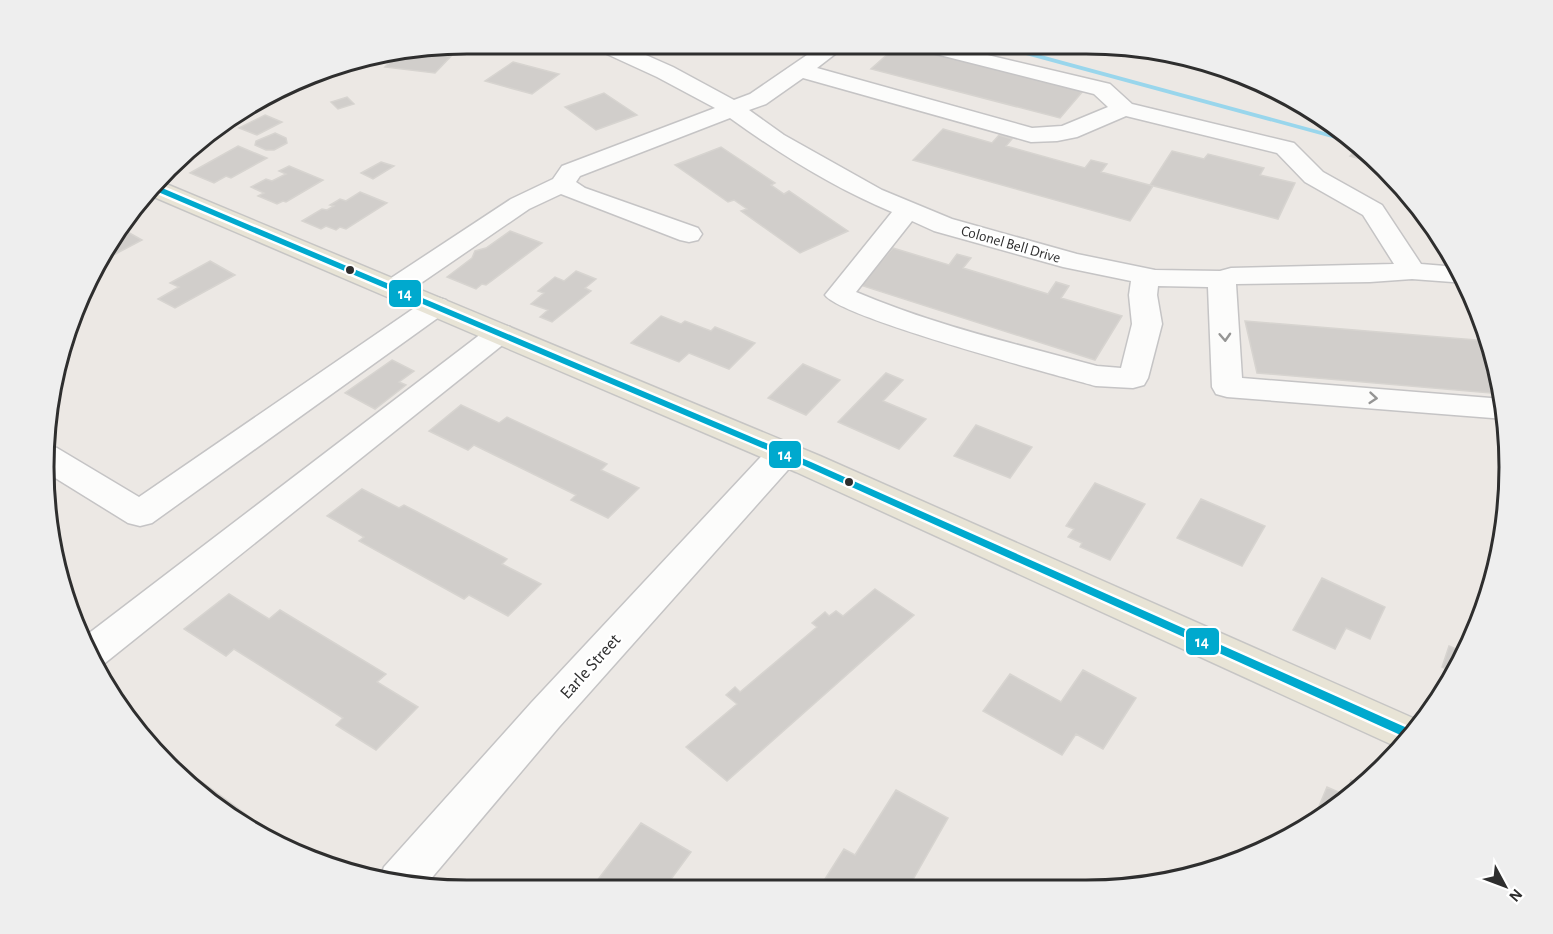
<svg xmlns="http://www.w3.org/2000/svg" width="1553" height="934" viewBox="0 0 1553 934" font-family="'Alegreya Sans',sans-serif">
<rect width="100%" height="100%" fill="#ece8e4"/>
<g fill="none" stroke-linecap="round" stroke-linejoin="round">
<path fill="#99d6ec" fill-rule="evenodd" d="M986,44H1000L1350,139L1358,145Z"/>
</g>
<path fill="#d1cecb" stroke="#d7d4d0" stroke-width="1.5" d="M738,44H766L753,50Z
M899,44H902L1084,90L1060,118L871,69Z
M432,49L455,52L435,73L385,67L397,55Z
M513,62L559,74L532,94L485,81Z
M604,93L637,115L596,130L565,107Z
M347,97L354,104L338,109L331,102Z
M265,115L282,122L257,135L239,128Z
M943,129L992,143L999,135L1012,139L1006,146L1085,168L1091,160L1107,164L1101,172L1153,186L1130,221L913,160Z
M275,133L286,138L287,143L274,150H266L255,145L256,141Z
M238,146L267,158L231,178L226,176L214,183L190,173Z
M721,147L775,183L771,185L784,194L789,191L848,231L800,253L741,211L747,209L734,200L728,202L675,165Z
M1356,149L1367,152L1372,157L1368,161L1350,156Z
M1172,151L1204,159L1208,154L1264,168L1260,175L1295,183L1278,219L1150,185Z
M381,162L394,166L373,179L361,173Z
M289,166L323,180L286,202L283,201L277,204L258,196L264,193L251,187L266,179L272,181L286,174L279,171Z
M360,192L387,203L346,229L340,227L336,230L326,226L321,229L302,221L322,209L327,210L334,206L330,205L340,199L346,201Z
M122,225L128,228L124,230L142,240L104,260Z
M510,231L542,243L486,285L482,284L476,289L447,277L472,258L475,251L486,248Z
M893,248L949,265L957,254L971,258L963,268L1048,294L1056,282L1069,286L1061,298L1122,316L1095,360L860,285Z
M210,261L235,275L175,308L158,299L179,287L170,283Z
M576,271L596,279L585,288L591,291L552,322L540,317L548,310L531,304L544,293L538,291L555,277L564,281Z
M661,316L681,324L685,321L711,331L715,327L755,343L729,369L689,353L679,362L631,343Z
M1245,321L1488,341L1502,394L1257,373Z
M392,360L414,371L399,382L406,385L375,409L345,393Z
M803,364L840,380L806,415L768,398Z
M886,373L903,380L883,401L926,419L899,449L838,422Z
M461,405L499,423L507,417L607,464L601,470L639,488L608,518L571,500L576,495L474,445L468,450L429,431Z
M976,425L1032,447L1010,478L954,456Z
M1095,483L1145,504L1110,560L1080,547L1082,543L1068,537L1074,529L1066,526Z
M362,489L399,508L404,505L507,559L502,564L541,584L508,616L469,595L464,599L359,541L364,537L327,516Z
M1201,499L1265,526L1242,566L1177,538Z
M1322,578L1385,607L1370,639L1346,628L1335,649L1293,630Z
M875,589L914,615L727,781L686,747L737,704L726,695L735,687L740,692L817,627L812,623L825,612L829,616L836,611L843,616Z
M229,594L269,619L280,610L386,674L377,682L418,707L376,750L336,725L343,718L234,649L226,656L184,629Z
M1449,646L1463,652L1465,646L1468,647L1452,676L1453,672L1442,667Z
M1083,670L1136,698L1103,749L1076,734L1062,755L983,711L1010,674L1061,702Z
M157,749L292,848L231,819Z
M1351,780L1361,785L1319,818L1315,816L1327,787L1345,795Z
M896,790L948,818L907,890H818L844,849L855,855Z
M641,823L691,852L663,890H590Z"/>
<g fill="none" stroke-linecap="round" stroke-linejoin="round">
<defs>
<path id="minor" d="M594,44H621L673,67L734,100L750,94L823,44H848L817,68L1032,128L1062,126L1108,107L1094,94L916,49L913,44H951L958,48L1110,84L1132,104L1294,143L1323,172L1382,205L1421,264L1457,267L1466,283L1412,279L1370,282L1236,284L1242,378L1503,399L1505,419L1227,397L1216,394L1212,387L1208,287L1158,286L1157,295L1162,324L1148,378L1144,385L1133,388L1096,386C1056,375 841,318 825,295L892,212C834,188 780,154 730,118L580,176L576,182L585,188L698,228L702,234L698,240L689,242L680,240L561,194L529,209L405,294L395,296L385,294L381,288L385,282L511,199L553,179L562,166L715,108L657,77L596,49ZM803,78L1031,142L1057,141L1077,137L1126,116L1277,153L1305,182L1363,215L1394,264L1231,268L1220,271L1155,270L1077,254L952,219L882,190L784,135L749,110L766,104ZM912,221L934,231L1063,267L1131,281L1129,295L1132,324L1121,368L1097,366C1016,344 933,325 856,292Z
M436,297L446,300L450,306L446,312L152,523L140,526L128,523L44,471L47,445L57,448L139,497L426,300Z
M500,324L510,327L515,333L510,339L105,663L99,665L84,637L490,327Z
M783,443L795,446L799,454L795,462L559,727L424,887L380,878L384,867L531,703L771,446Z"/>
<path id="major" d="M159,181L820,456L1422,722L1400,748L1397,747L796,472L147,194Z"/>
</defs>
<use href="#minor" stroke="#c5c4c5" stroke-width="3"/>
<use href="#major" stroke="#c6c5c4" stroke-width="3"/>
<use href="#minor" fill="#fcfcfb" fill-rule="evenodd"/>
<use href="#major" fill="#e8e4d6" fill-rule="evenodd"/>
<defs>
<path id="bus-1" d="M155,185L811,462L1414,731L1407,738L805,466L151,189Z"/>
</defs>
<use href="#bus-1" stroke="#fff" stroke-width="5"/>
<use href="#bus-1" fill="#00a9ce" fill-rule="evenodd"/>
</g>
<defs><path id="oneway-chevron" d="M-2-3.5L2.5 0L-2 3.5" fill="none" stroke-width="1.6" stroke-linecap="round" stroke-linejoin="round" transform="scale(1.5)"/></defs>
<g stroke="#959594">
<use href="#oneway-chevron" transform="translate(1225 337) rotate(87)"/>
<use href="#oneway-chevron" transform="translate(1373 398) rotate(5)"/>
</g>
<g fill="#2e2e2e" stroke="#fff" stroke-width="2">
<circle cx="350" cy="270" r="5"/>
<circle cx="849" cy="482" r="5"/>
</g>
<g text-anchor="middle" stroke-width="5" stroke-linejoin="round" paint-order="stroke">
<g font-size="15" fill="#2e2e2e" stroke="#fff">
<text transform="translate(1011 244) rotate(16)" y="5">Colonel Bell Drive</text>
</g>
<g font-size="18" fill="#2e2e2e" stroke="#fff">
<text transform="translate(590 666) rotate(-48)" y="6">Earle Street</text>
</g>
</g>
<path d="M0 0H1553V934H0ZM467 54H1086A413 413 0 0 1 1499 467V467A413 413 0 0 1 1086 880H467A413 413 0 0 1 54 467V467A413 413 0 0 1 467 54Z" fill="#eee" fill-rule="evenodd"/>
<path fill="none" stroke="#2e2e2e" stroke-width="3" d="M467 54H1086A413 413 0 0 1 1499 467V467A413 413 0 0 1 1086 880H467A413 413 0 0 1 54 467V467A413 413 0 0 1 467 54Z"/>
<g stroke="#fff" stroke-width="2">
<rect x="388" y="279" width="34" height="29" rx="6" fill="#00a9ce"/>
<rect x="768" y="440" width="34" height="29" rx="6" fill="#00a9ce"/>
<rect x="1185" y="627" width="35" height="29" rx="6" fill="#00a9ce"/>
</g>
<g font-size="16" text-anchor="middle" font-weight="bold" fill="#fff">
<text x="405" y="299">14</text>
<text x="785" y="460">14</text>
<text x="1202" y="647">14</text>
</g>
<g transform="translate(1505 886) rotate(131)" stroke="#ffffff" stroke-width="4.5" paint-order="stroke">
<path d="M0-4.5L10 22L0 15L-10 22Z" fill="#2e2e2e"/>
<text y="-9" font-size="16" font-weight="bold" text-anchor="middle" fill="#2e2e2e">N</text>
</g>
</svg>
